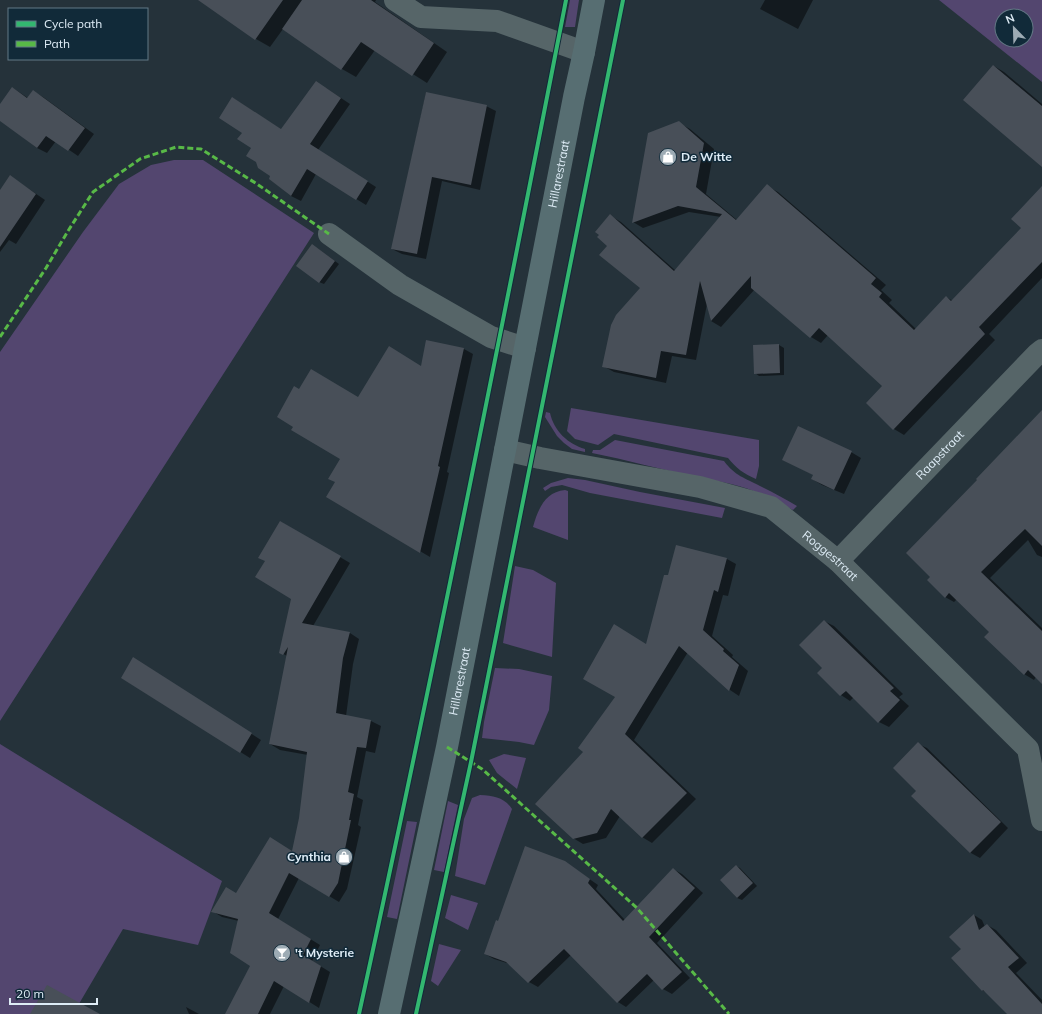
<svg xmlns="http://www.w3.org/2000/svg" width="1042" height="1014" viewBox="0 0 1042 1014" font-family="Mulish,sans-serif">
<rect width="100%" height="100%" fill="#25323a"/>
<path fill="#53466f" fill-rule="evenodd" d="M570,0H579L575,27H565Z
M939,0H1042V82ZM1002,16H1026V40H1002Z
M174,160H203L314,233L0,721V352L83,232L119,184L151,165Z
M571,408L759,440V466L756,479C744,474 736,468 728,458L614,434L598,445L575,439L567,431Z
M546,412L550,413C554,431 568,444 585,449V452L572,449L564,443L557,436L545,417Z
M615,440L724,461C735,476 745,478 760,486C773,492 785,499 797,506L793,510C773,499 753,489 731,484C719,481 707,479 695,477C660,469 627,460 592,453L593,450H600Z
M568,478L585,480L640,492L725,508L722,518L590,493L562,485L551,487L545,491L543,488L551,483Z
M565,490L568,491V540L533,527C538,509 545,492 565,490Z
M515,566L533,570L556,583L552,657L503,643Z
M495,668L519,669L552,676L549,710L534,745L519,742L482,738L484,722Z
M0,744L222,881L198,945L123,929L73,1014H0Z
M504,754L526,758L517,789L497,773L489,760Z
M480,795C494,796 504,797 512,809L485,885L455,876L464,819L472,798Z
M448,801L458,805L444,872L434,870Z
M407,821L417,822L397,919L387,917Z
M451,895L478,903L468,930L445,918Z
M439,944L461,950L438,986L431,981Z"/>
<path fill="#0007" d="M200,0H376L375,2L447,52L427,83L375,50L356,77L342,69L283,29L270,47L256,39Z
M765,0H813L798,29L760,9Z
M994,66L1004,72L1042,104V165Z
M13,88L28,98L33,91L43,97L94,134L78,156L56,141L47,153L37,148L0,119V106Z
M326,88L350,104L318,150L376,187L366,205L316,174L301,201L291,196L270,179L272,175L252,148L243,132L233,98L282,130Z
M426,93L486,106L496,111L480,190L442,181L426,259L402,254L392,249Z
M679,123L690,129L714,149L706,194L737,220L767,186L778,192L886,285L881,290L892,300L889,303L916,329L946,297L953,301L1023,228L1042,187V278L989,334L995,340L904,435L894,429L884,386L828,335L821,343L811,337L755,289L721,327L711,321L707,304L696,360L672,356L666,383L614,372L603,366L641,288L608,246L611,216L621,222L676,271L721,217L689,212L643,228L633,222Z
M10,176L45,200L16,244L9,240L0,252V192Z
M317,248L339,264L324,284L319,282Z
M779,345L784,348V375L759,376L755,373Z
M464,349L473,354L447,472L449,473L430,557L328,497L336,482L341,459L299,391L358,398L422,367Z
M1042,411V557L1037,555L1028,540L990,578L1042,628V682L1036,677L1034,680L1024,674L990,632L957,599L954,602L945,597L931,577L979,480Z
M851,452L861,458L844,494L822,485L812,479L814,475L783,460Z
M281,522L350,563L313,626L350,633L359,639L353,664L346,716L371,721L381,726L375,753L366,751L357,797L363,800L358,825L361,827L347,889L339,902L299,878L278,919L320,945L312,961L330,972L319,1008L284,986L270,1014H226L251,965L239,921L222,917L212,911L293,852L300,818L308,755L280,750L270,744L287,656L280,652L292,598L266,561Z
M727,559L736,564L728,596L723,595L712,636L733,655L732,657L748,671L739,696L730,690L688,652L634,740L696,799L652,843L642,837L620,816L606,838L583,844L573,838L585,752L616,696L647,645L669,576Z
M824,621L834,626L903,694L899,697L909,706L889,727L879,722L854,697L850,701L841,695L823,667Z
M143,664L261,740L250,758L122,678Z
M918,744L927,748L1008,828L980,858L971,853L912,796L918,791Z
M565,862L598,885L596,889L625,920L673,869L682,874L703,893L657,943L690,978L672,994L663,989L654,980L626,1007L618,1002L571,955L538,987L529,982L510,964L494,959L485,954L499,922Z
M736,866L740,868L757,886L742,900L737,898L722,880Z
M974,915L982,920L985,927L987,925L996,930L1027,963L1016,973L1042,1000V1014H1009L989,994L982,990L962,949Z
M186,1007L199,1014H189Z"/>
<path fill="#484f58" d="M198,0H283L255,40Z
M302,0H371L434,43L412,76L361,42L341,70L282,29Z
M993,65L1042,106V167L963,100Z
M316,81L341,98L310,144L368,181L356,200L307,169L291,196L269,179L270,176L258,168L256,162L246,156L251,148L237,139L242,133L219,118L232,97L281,129Z
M12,87L27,98L33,90L85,128L68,151L46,136L37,148L0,121V104Z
M426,92L487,105L471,185L432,177L417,254L391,249Z
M679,121L704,143L696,187L736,220L767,184L876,278L871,284L882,293L879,297L914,330L946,296L951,301L1021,228L1011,219L1042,186V262L979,327L985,334L893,430L866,403L882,386L819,328L810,338L751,288V276L711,321L700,281L686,355L661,351L656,378L602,367L611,325L616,315L640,288L599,255L607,246L597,237L599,235L595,232L610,214L674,271L722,214L678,206L632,223L648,133Z
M10,175L36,194L0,247V190Z
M312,244L335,261L319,283L296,266Z
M426,340L464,348L438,466L440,467L420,553L326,497L335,482L328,479L340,459L291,430L293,427L277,417L294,386L299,389L311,369L358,397L389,346L421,366Z
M779,344L780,373L754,374L753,345Z
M1042,410V546L1025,529L981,572L1042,631V684L1028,670L1024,675L984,637L989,632L949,593L945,598L927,580L930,577L906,553L977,480L976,479Z
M798,426L852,451L834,490L811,479L813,475L782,460Z
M280,521L341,556L302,623L350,632L343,658L336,713L371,720L366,748L357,747L348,792L354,794L349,820H351L338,883L329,897L289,873L269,913L311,939L303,955L321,966L309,1003L274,981L258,1014H225L250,966L230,953L238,919L211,912L226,887L236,893L270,837L292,851L299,818L307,752L269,744L288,647L283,655L279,653L291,599L255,577L265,561L258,558Z
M676,545L727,558L718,592L714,590L703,630L724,649L723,651L739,665L729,691L679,646L625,734L687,793L642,838L611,809L597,833L573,839L535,804L583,752L578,748L615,697L583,679L614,624L646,644L664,575H668Z
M824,620L894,688L890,691L900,700L878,723L846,691L840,696L817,673L822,668L799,645Z
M133,657L252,733L240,753L121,678Z
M918,742L1001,822L970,853L911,796L916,791L893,768Z
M525,846L565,861L590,879L588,883L623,921L673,868L695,888L649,937L682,972L662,990L647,974L617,1003L564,949L528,983L506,962L484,954L496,920L498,921Z
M736,865L753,883L737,898L720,880Z
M974,914L979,930L987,924L1019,958L1008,967L1042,1004V1014H1007L983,990L982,991L951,958L961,949L949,937Z
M47,985L100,1014H30Z"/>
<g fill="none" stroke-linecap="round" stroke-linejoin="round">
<g stroke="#566568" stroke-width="22">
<path d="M395,0L421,17L497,21L584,52"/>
<path d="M329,234L400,285L491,337L525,348"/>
<path id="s1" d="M505,450L540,458L700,487L771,507L838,561L1028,749L1042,820"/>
<path id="s2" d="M838,561L1037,354L1042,350"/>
</g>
<path stroke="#576e72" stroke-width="22" id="s3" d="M389,1014L419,877L447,747L574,97L584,52L594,0"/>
<path stroke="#58b947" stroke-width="3" stroke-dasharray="6 3" stroke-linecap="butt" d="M0,337L46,268L68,231L93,192L140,159L176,147L201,149L257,184L329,234
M447,747L482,769L637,908L729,1014"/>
<defs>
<path id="cycleway" d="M359,1014C433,677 500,339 566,0
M416,1014L471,762L623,0"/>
</defs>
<use href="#cycleway" stroke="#112a39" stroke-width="6"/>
<use href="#cycleway" stroke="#33b770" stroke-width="4"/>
</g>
<defs>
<symbol id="shop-disc" viewBox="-11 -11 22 22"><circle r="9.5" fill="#9dabb4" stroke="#112a39"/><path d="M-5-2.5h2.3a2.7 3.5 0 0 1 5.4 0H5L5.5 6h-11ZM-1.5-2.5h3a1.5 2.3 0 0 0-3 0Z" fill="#fff"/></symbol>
<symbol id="bar-disc" viewBox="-11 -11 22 22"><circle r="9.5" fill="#9dabb4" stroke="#112a39"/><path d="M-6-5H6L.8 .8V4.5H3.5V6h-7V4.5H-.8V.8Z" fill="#fff"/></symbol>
</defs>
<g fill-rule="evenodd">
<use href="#shop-disc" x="658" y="147" width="20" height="20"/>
<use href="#shop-disc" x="334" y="847" width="20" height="20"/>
<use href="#bar-disc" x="272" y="943" width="20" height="20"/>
</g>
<g text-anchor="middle" stroke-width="3" stroke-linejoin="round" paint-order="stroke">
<g font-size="12" font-weight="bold" fill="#deecf6" stroke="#112a39" text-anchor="start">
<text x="681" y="161">De Witte</text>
<text x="331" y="861" text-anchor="end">Cynthia</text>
<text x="295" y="957">'t Mysterie</text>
</g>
<g font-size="12" fill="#deecf6" stroke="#112a39">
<text dy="4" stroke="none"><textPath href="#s3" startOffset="857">Hillarestraat</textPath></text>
<text dy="4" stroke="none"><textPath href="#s2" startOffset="147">Raapstraat</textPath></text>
<text dy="4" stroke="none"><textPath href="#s1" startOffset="349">Roggestraat</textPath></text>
<text dy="4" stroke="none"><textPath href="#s3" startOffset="340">Hillarestraat</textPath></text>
</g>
</g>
<rect x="8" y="8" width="140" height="52" fill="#112a39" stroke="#637885"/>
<rect x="16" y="21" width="20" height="6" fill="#33b770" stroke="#637885"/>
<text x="44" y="28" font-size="12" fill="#deecf6">Cycle path</text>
<rect x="16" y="41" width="20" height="6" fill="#58b947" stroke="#637885"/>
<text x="44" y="48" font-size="12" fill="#deecf6">Path</text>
<g transform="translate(1014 28) rotate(337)"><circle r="19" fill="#112a39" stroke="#637885"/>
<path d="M0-3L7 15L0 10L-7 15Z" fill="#9dabb4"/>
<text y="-6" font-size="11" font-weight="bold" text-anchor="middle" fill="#deecf6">N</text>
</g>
<path d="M10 998v6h87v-6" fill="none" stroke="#deecf6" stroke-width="2"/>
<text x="16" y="998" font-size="12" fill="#deecf6" stroke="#112a39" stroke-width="3" paint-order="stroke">20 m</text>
</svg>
